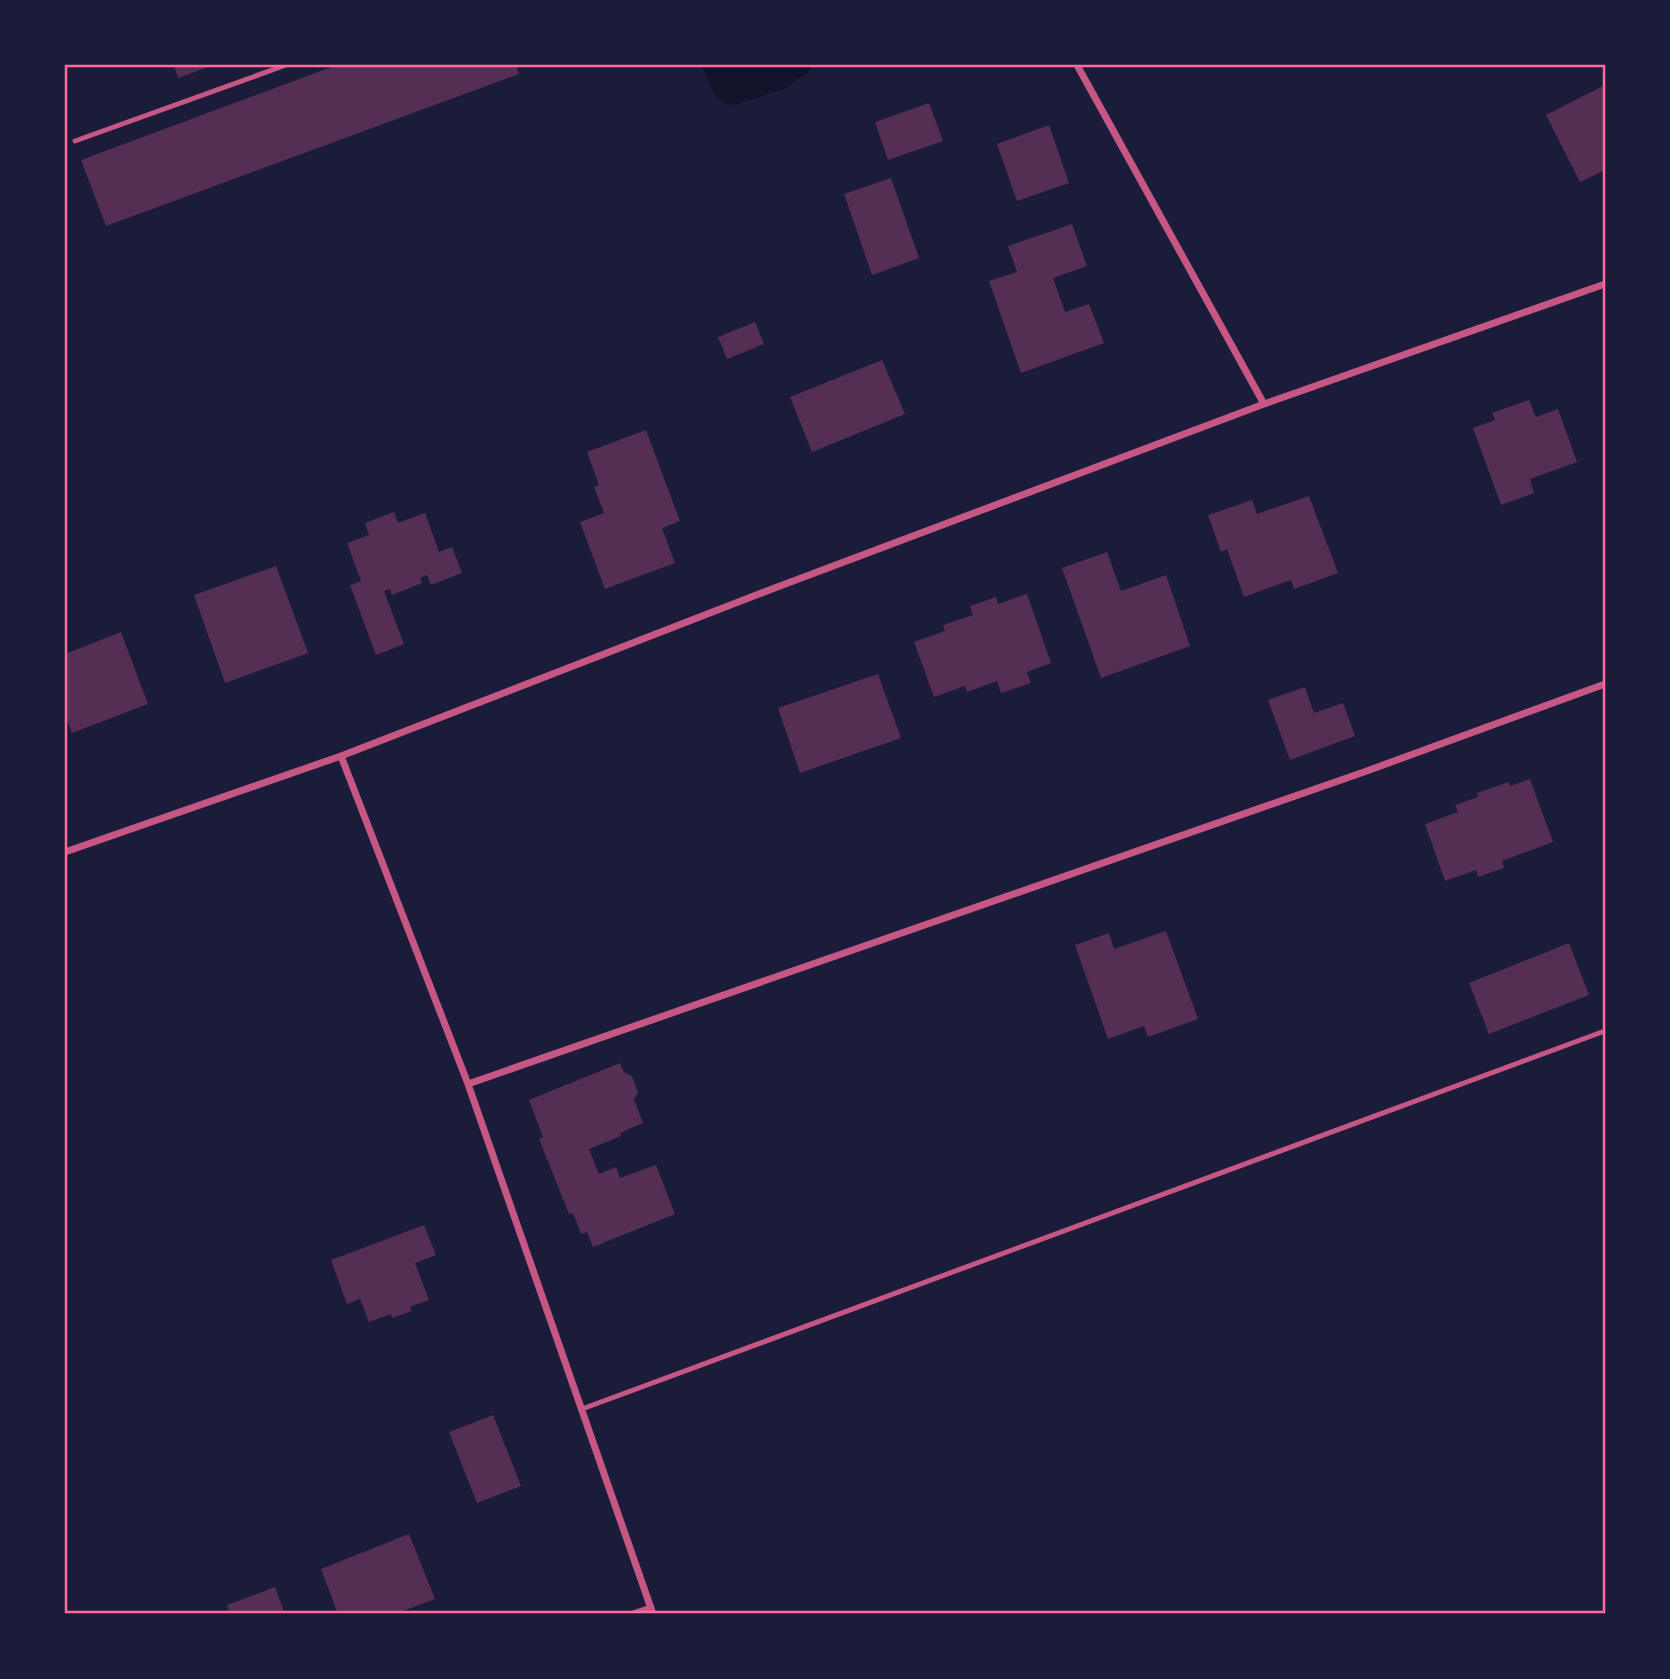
<svg xmlns="http://www.w3.org/2000/svg" width="1670" height="1679" viewBox="0 0 1670 1679" font-family="'Nunito Sans',sans-serif">
<rect width="100%" height="100%" fill="#1b1b3a"/>
<path fill="#12122b" d="M701,65H810L809,71L786,88L734,105C713,104 710,80 701,65Z"/>
<path fill="#542f53" d="M174,65H214L178,78Z
M337,65H516L519,74L106,226L81,160Z
M1605,85V170L1580,182L1546,115Z
M929,103L943,141L888,160L875,122Z
M1049,125L1069,183L1017,201L997,144Z
M891,178L919,258L872,275L844,194Z
M1072,224L1087,266L1053,278L1065,312L1089,304L1104,343L1021,373L989,281L1017,272L1008,246Z
M755,322L764,344L727,359L718,337Z
M882,360L905,414L812,452L790,397Z
M1529,400L1536,417L1558,409L1577,462L1530,479L1534,493L1501,505L1473,428L1495,420L1492,413Z
M646,430L680,521L662,528L675,563L605,589L580,522L604,513L594,487L599,485L587,452Z
M1309,496L1338,573L1294,589L1291,580L1244,597L1227,549L1221,552L1208,515L1252,500L1257,514Z
M394,512L398,523L425,513L439,552L452,547L462,573L431,585L427,575L420,578L422,583L392,595L390,589L384,591L404,644L376,655L350,585L361,581L347,543L369,535L365,523Z
M1107,552L1121,591L1166,575L1190,646L1101,678L1062,568Z
M276,566L308,653L225,683L194,595Z
M1027,594L1051,663L1027,672L1031,683L1001,693L997,681L967,692L965,686L934,697L914,642L945,631L943,625L973,615L970,606L996,597L998,604Z
M121,632L148,704L72,733L65,715V654Z
M878,674L901,738L800,773L778,708Z
M1305,687L1314,713L1343,703L1355,736L1290,760L1268,700Z
M1530,779L1553,842L1502,861L1504,868L1478,877L1476,870L1445,881L1425,824L1458,812L1455,805L1478,797L1477,793L1509,782L1510,786Z
M1166,931L1198,1019L1148,1037L1144,1026L1108,1039L1075,945L1109,933L1114,949Z
M1569,943L1589,995L1489,1034L1469,983Z
M620,1063L624,1072L632,1076L638,1093L634,1099L643,1123L620,1133L621,1136L589,1149L599,1174L616,1167L620,1178L656,1165L675,1214L593,1247L587,1232L581,1234L573,1213L569,1214L539,1139L543,1137L529,1100Z
M424,1225L436,1255L415,1263L429,1300L410,1307L412,1311L392,1318L391,1314L369,1322L360,1299L347,1304L331,1260Z
M493,1415L521,1486L477,1503L449,1432Z
M409,1534L435,1599L395,1614H338L321,1569Z
M275,1587L285,1614H230L227,1605Z"/>
<g fill="none" stroke-linecap="round" stroke-linejoin="round">
<path stroke="#c65784" stroke-width="5" d="M75,141L286,65
M582,1409L1602,1032"/>
<path stroke="#c65784" stroke-width="7" d="M1077,65L1264,404
M341,756L468,1084L653,1614
M65,852L341,756L772,589L1264,404L1605,284
M468,1084L1364,772L1605,684
M633,1614L651,1608"/>
</g>
<rect width="1670" height="1679" fill="none" stroke="#1b1b3a" stroke-width="133"/>
<rect x="66" y="66" width="1538" height="1546" fill="none" stroke="#ff6b9d" stroke-width="2.5"/>
</svg>
